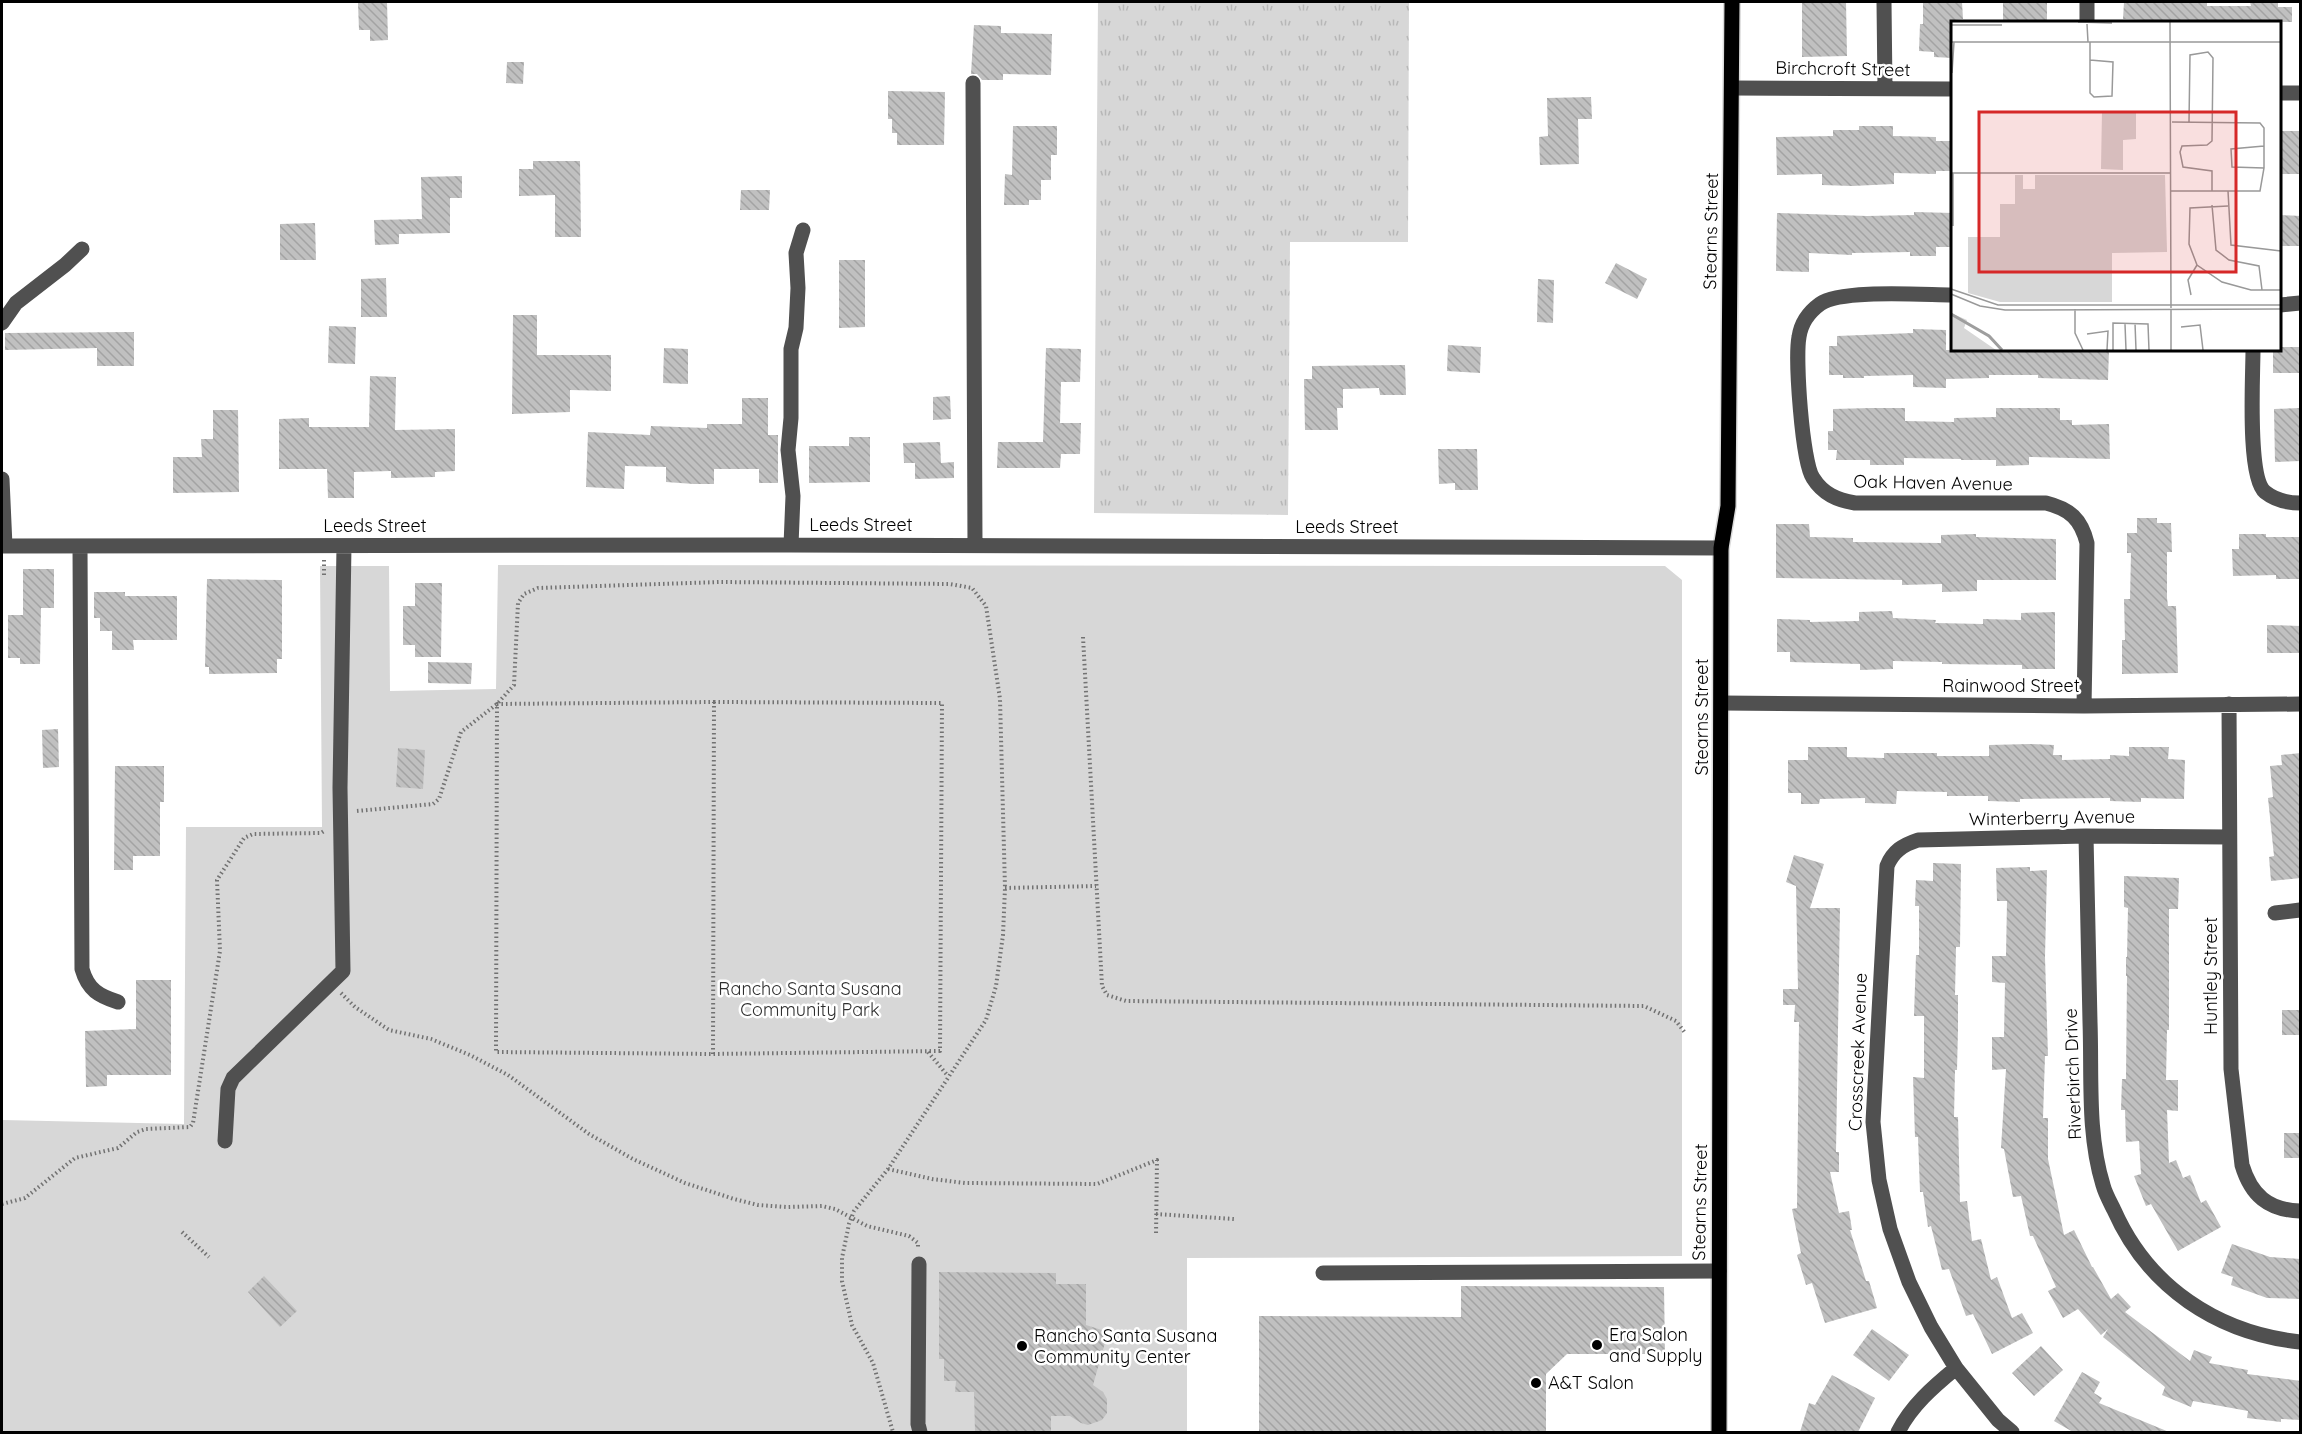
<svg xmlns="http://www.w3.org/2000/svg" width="2302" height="1434" viewBox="0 0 2302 1434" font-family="Quicksand,sans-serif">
<defs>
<pattern id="grass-tufts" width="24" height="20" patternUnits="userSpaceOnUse" patternTransform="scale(1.5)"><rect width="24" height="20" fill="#d7d7d7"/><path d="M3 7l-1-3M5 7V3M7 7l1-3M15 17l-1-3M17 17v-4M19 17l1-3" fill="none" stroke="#b7b7b7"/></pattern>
<pattern id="building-back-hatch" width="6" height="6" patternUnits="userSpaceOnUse" patternTransform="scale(1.5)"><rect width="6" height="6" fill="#c0c0c0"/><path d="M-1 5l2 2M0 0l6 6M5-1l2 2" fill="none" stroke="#a3a3a3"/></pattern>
</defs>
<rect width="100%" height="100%" fill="#fff"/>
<path fill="url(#grass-tufts)" d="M1098,2H1409L1408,242H1290L1288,515L1094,513Z"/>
<path fill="#d7d7d7" d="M498,565L1665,566L1682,580V1256L1187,1258V1432H2V1120L184,1124L186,827H322L320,566H389L390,691L496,689Z"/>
<path fill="url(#building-back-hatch)" d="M387,2L388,40L370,41V30H359L358,3Z
M1802,2H1846L1847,56L1802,57Z
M1923,2H1962L1963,19L1953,20V58L1934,57V52L1919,51L1920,24H1923Z
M2003,2H2047V21L2003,20Z
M2124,2H2207V6H2251L2250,2H2278V7H2292V22H2192L2123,19Z
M974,25L1001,26V33L1052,34L1051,75L1003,74V80H982L977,74H971Z
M507,62H524L523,84L506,83Z
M888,91L945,92L944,145H897V133H892V119H888Z
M1591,97L1592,119H1578L1579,164L1540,165L1539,137L1548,136L1547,98Z
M1013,126H1057V155H1051V180H1041V200H1029V205H1004L1005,174L1012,175Z
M1859,126H1893V136L1936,137V141H1953V171H1936V174L1894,173V184L1852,186L1822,185V174L1777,175L1776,137L1833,136V130H1859Z
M2281,131H2301V174H2280Z
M533,161H580L581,237H555V195L519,196V169H533Z
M462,176V198H450V233L399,234V244L375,245L374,220L422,219L421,177Z
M741,190H770L769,210H740Z
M1914,212L1953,213V247H1936V256H1910V252L1852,253V255L1809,253V272L1776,271L1777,213L1867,216L1914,215Z
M2280,215L2301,216V246H2280Z
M315,223L316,260H280V224Z
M839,260H865V327L839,328Z
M1616,263L1647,279L1637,299L1605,283Z
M386,278L387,317H361V279Z
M1538,279L1554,280L1553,323L1537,322Z
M513,315H537V355H611V391L570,390V412L512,414Z
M329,326L356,327L355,364L328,363Z
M1913,329L1946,330V350H2109L2108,380L2038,378V375H1989V378L1946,379V388L1913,387V375L1864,376V378H1843V375H1829V346H1837V336L1913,333Z
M134,332V366H97V348L5,350V333Z
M1448,345L1481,347L1480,373L1447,371Z
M2280,347H2301V373H2273V350H2280Z
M664,348L688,349V384L663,383Z
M1046,348L1081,349L1080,382H1061L1060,423H1081L1080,454H1061L1060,468H997L998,442H1043Z
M1405,365L1406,395H1380L1379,388L1343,389V408H1337L1338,430H1305L1304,379H1312V366Z
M370,376L396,377L395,430L455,429V471L435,472V477L391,478V471L354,472V498H328L327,469H279V419L309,418V427H369Z
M950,396L951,419L933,420V397Z
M742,398H768V435H778V483H759V469H714V484H694L666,482V467L625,466L624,489L586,487L588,432L650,435L651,426L707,428V424H742Z
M1871,408H1905V421L1954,422V418L1996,417V408H2060V420H2072V425L2109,424L2110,459L2029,457V465L1996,466V460H1961V459L1904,458V465H1870V460H1836L1837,450H1828V431H1833V409Z
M2301,408V461L2275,462L2274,409Z
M213,410H238L239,492L173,493V457H202L201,439H213Z
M849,437H870V482L809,483V446H849Z
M940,442L941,463L954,462V478L915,479V463H904L903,443Z
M1438,449H1477L1478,490H1455V483L1439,484Z
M2137,518H2157V523H2171L2172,552H2167V598L2168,606H2176L2178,673L2122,674V640H2125L2124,599H2130L2131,553H2127V533H2137Z
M1776,524H1809L1810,537L1853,538V542L1941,543V535L1976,534V537L2056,539V580H1977V591L1942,592V584L1902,585V580L1776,578Z
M2239,534H2266V537H2301V579H2276V575L2233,576L2232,549H2239Z
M23,569H54V608H41L40,664H20V658H8V615H23Z
M207,579L282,580V659H277V673L209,674V667H205Z
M415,583H442L441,657H415V645H403V606H415Z
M94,592H125V596H177V640H133L134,650H112V631H100V618H94Z
M1892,611L1893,618L1936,620L1935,623L1983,624V619L2021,620V613L2055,612V669H2022V665L1942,664V662L1893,661V669L1860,670V664L1790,662V652H1777V619L1810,620V622L1859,621V612Z
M2267,625L2301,626V653H2267Z
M428,662L472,663L471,684L428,683Z
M58,729L59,767L43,768L42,730Z
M2030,744L2054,745L2053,755H2062V760L2110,759V755L2129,756V747H2169L2168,759L2185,760L2184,799L2141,798V802L2110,801V798L2020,799V802L1988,801V796H1947V792L1897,791L1896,804L1865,803V798L1820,799L1819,804H1801V793H1788V760H1808V747H1847V757L1884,758V753H1937V756H1989V745Z
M398,748L425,750L423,789L396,787Z
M2301,753V878L2271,881L2269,857L2274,856L2268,798L2273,797L2270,766L2282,765L2281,755Z
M115,766H164V802H160V856H133V870H114Z
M1794,855L1824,864L1810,908H1840L1836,1152H1839V1172H1830L1839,1213L1849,1211L1852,1230H1850L1866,1281H1869L1877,1308L1825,1323L1812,1283L1806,1285L1797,1255L1801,1253L1792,1209L1797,1208L1799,1022H1794L1795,1005H1783V989H1798L1796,886L1786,882Z
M1933,863L1961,864L1960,947H1956L1955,995H1958V1029L1957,1070H1955L1954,1117H1958L1960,1202L1967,1201L1972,1241L1981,1239L1991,1280L1997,1277L2012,1318L2022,1313L2033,1333L1992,1354L1973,1314L1966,1316L1949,1269L1942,1270L1931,1226L1928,1227L1923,1192H1920L1918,1137H1915L1913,1077L1924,1078V1016H1914L1916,955H1919V906H1915L1916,880L1933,881Z
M2030,867V871L2047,870L2045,957L2048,1056H2045L2043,1118H2048V1159L2064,1235L2074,1230L2092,1267H2093L2111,1299L2118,1293L2131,1307L2125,1312L2190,1361L2194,1350L2212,1357L2209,1363L2248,1370L2247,1374L2301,1381V1420L2281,1419V1422L2247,1418L2248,1411L2193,1401L2191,1407L2162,1395L2165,1387L2103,1337L2108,1329L2101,1335L2078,1309L2063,1318L2048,1291L2056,1287L2033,1236H2030L2021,1196L2013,1197L2004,1149L2001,1148L2006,1069L1992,1070V1037H2004L2005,983L1992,982V956H2006L2007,901H1997L1996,868Z
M2124,876L2179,878L2178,909H2169V1030H2167L2166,1080H2178V1111L2167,1110L2169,1163L2176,1160L2183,1178L2190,1175L2201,1203L2206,1200L2221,1227L2178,1251L2151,1204L2146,1206L2134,1176L2141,1174L2139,1141L2126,1142L2125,1110H2121L2122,1079H2126L2127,976H2126V957H2127L2128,908L2124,907Z
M136,980H171V1075H107V1086L86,1087L85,1031L136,1029Z
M2282,1010H2301V1035H2282Z
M2284,1133H2301V1158H2284Z
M2232,1244L2270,1257L2301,1259V1299L2267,1298L2231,1285L2233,1277L2221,1273Z
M939,1272L1056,1273V1284H1086V1325L1108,1332L1093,1385L1103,1392L1107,1399V1413L1102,1420L1088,1425L1081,1423L1070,1416H1051V1432H975L974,1392H955L956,1381H944V1359H939Z
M264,1276L297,1311L280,1327L248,1292Z
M1461,1286L1664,1287L1665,1354H1567L1546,1374V1432H1259V1316L1461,1317Z
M1872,1329L1909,1355L1889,1381L1853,1355Z
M2041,1346L2063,1370L2034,1396L2012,1373Z
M2082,1372L2100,1382L2094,1393L2102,1398L2099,1403L2169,1432H2073L2054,1421Z
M1832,1375L1875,1398L1858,1432H1800L1809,1403L1815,1405Z"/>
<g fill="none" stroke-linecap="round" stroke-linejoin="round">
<defs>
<path id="major" d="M1719,1432L1721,548L1728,506L1732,2"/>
</defs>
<use href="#major" stroke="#dbdbdb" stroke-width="18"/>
<path stroke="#727272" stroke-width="4" stroke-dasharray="1.5 3" stroke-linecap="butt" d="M324,560V577
M1083,637L1102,986L1107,995L1126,1001L1644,1006L1676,1021L1686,1034
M714,702L942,703L940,1051L713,1054L496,1052L497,704Z
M357,811L433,804L439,799L461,732L497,704L514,685L518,603L524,594L538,588L720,582L950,584L972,588L986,606L1000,699L1005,888L1003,935L996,986L986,1020L888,1169L854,1211L849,1224L842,1258V1281L852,1325L873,1363L893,1432
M1005,888L1096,886
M341,993L355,1007L389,1030L431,1039L470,1055L508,1075L589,1134L633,1159L685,1183L734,1199L758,1205L786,1207L822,1206L835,1209L867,1226L909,1236L918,1243V1249
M928,1052L948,1076
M713,1054L714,702
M888,1169L932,1179L965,1183L1097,1184L1157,1160L1156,1236
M2,1204L25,1198L75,1158L118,1148L137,1132L146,1129L190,1127L193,1123L220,951L217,880L244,838L253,834L321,833L324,831
M1156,1214L1234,1219
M182,1232L209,1257"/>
<path stroke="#505050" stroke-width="15" d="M1884,2L1885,89
M2087,22V2
M973,83L975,545
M1733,88L1952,89
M2280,93H2300
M1952,295C1925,295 1840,289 1820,304C1809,312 1801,323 1799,337C1795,358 1802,462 1813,478C1823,494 1837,500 1855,503H2046C2070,509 2081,519 2087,543L2084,706
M2280,305L2300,303
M2,323L16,303L65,265L82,249
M2253,350C2253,376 2247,477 2265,492C2275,500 2289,503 2300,503
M2,479L5,546
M791,545L793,496L788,450L791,418V349L796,328L798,288L796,253L803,230
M2,546L791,545L1721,548
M80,546L82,969C88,990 99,996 118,1002
M1722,703L2084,706L2300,704
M2229,704L2231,1069L2242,1165C2251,1195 2268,1210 2300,1211
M2086,836C2087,898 2089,960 2090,1022C2092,1076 2087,1133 2103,1185C2105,1193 2110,1202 2114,1210C2148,1287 2217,1333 2300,1342
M2275,913L2300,910
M225,1141L228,1089L233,1078L343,971L340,788L344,546
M919,1264L918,1424L920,1432
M1323,1273L1719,1271
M1898,1432C1911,1406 1933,1387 1956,1368
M2012,1432L1998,1420L1956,1368L1931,1327L1909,1282L1890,1229L1879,1180L1873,1122L1887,866C1893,851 1903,845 1918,840L2086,836L2229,837"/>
<use href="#major" stroke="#000" stroke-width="15"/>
</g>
<g fill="#000" stroke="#fff" stroke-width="2">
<circle cx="1597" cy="1345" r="6"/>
<circle cx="1022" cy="1346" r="6"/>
<circle cx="1536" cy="1383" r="6"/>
</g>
<g text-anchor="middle" stroke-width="5" stroke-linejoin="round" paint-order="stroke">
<g font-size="18" fill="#000" stroke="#fff">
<text transform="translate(1843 69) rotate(1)" y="6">Birchcroft Street</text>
<text transform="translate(1711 231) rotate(-89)" y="6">Stearns Street</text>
<text transform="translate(1933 483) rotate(1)" y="6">Oak Haven Avenue</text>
<text x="861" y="531">Leeds Street</text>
<text x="375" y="532">Leeds Street</text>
<text x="1347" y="533">Leeds Street</text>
<text x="2011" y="692">Rainwood Street</text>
<text transform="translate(1702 717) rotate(-90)" y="6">Stearns Street</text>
<text transform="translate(2052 818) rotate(-1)" y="6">Winterberry Avenue</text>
<text transform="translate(2211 976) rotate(-90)" y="6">Huntley Street</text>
<text transform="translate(1858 1052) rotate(-88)" y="6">Crosscreek Avenue</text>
<text transform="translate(2073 1074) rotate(-92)" y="6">Riverbirch Drive</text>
<text transform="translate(1700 1202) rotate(-89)" y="6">Stearns Street</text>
</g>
<g font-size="18" fill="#2e2e2e" stroke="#fff">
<text x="810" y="995">Rancho Santa Susana<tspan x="810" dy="21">Community Park</tspan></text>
</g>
<g font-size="18" fill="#000" stroke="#fff" text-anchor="start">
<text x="1609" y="1341">Era Salon<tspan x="1609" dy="21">and Supply</tspan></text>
<text x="1034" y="1342">Rancho Santa Susana<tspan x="1034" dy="21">Community Center</tspan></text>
<text x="1548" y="1389">A&amp;T Salon</text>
</g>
</g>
<g transform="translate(1951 21)">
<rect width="330" height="330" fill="#fff"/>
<path d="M151,90H185V118L172,119V149L150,148Z" fill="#d7d7d7"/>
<path d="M64,154H72V168H84V154H214L216,231L161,232V281H49L17,272V216H49V183H64ZM0,292L16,299L13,307L45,329H0Z" fill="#d7d7d7"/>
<path fill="none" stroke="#9e9e9e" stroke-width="3" d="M0,293L38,315L51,329"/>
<path fill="none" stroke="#999" stroke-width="1.5" d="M127,1L161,2M219,1L220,287M136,3L137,21M0,4H51M0,21H330M139,21V72L143,76L161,75L162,41L139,39M1,52L3,21M238,101L239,34L257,31L262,37L261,120L256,124L231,125L229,131L232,146L261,150V170M313,125L280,128L281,146L313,147M0,152H220M2,152V205M220,170H309L313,147V107L309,102L221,101M277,170L280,224L330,230M261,184L265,229L278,239L308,245L311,269M277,185L239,187L238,223L246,244L271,261L300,269H330M0,268L47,284H330M0,273L29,285L54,289L330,288M240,274L237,259L246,244M124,288V312L132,329M184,302L185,329M174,303L175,329M230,306L249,304L252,329M136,313L157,310L156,329M162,329V302L197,303L198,329M220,329V289"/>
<path fill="#d62828" fill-opacity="0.15" stroke="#d62828" stroke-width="3" d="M28,91H285V251H28Z"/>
<rect width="330" height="330" fill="none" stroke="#000" stroke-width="3"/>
</g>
<rect width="2302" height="1434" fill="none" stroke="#000000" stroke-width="6"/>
</svg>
